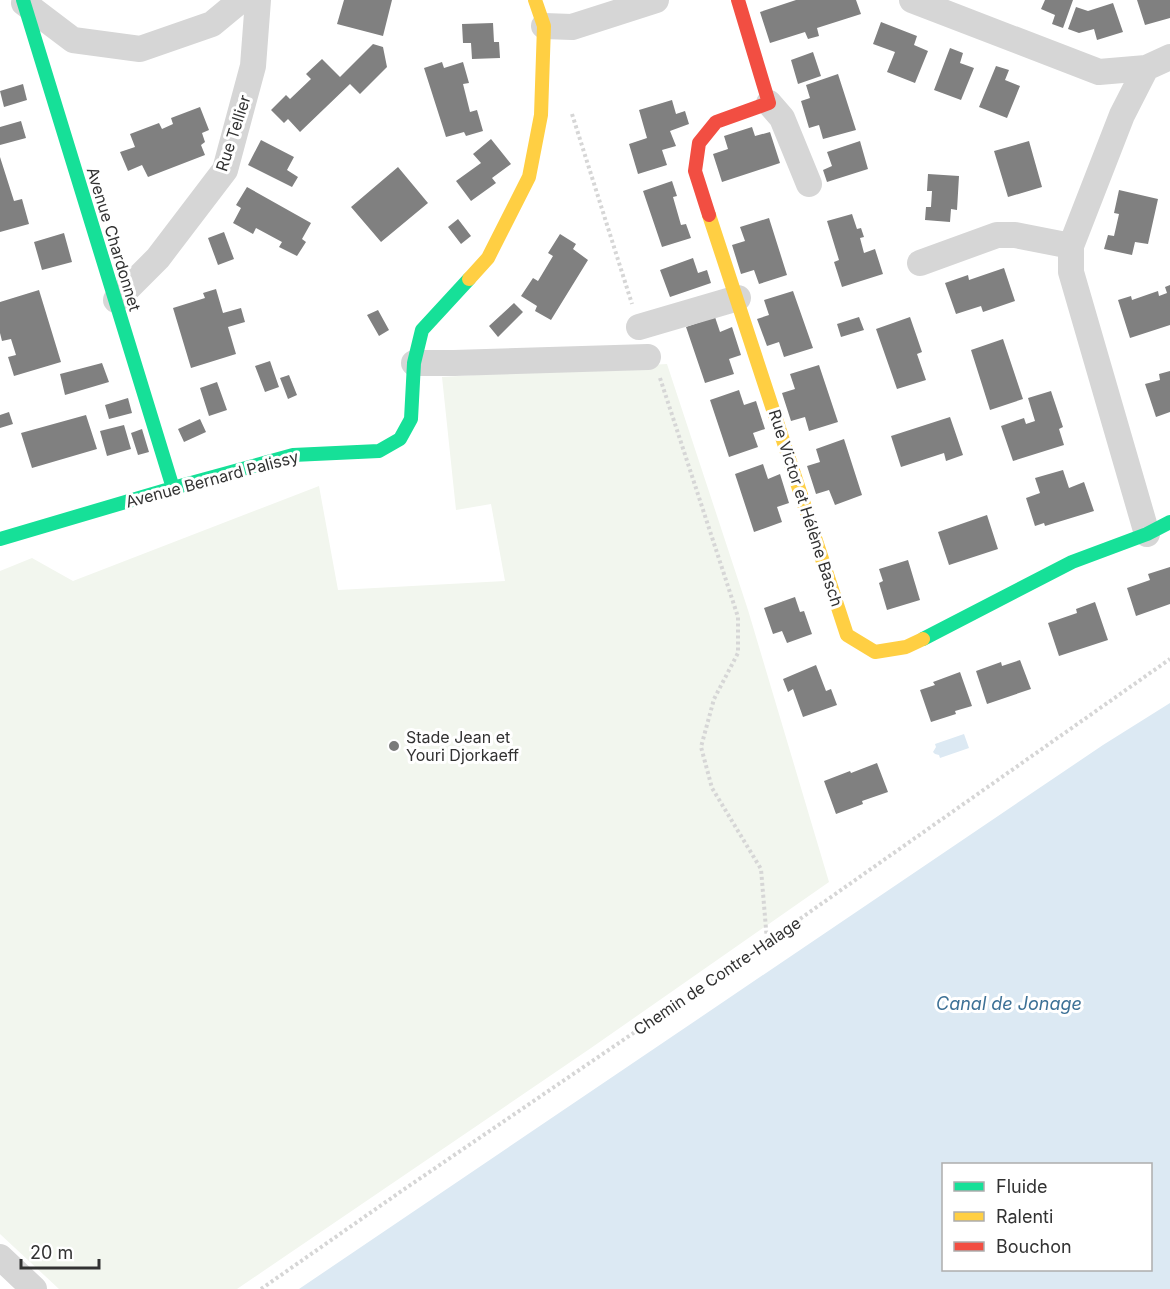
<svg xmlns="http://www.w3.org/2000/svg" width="1170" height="1289" viewBox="0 0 1170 1289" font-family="Inter,sans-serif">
<rect width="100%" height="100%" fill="#fff"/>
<path fill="#f2f6ee" d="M667,364L748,610L829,882L591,1048L237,1289H59L0,1234V571L32,558L73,581L319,486L338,590L505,581L491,504L456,510L442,377Z"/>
<path fill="#dce9f3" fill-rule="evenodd" d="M1170,703V1289H299L1103,745ZM1150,1164V1270H944V1164Z
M964,734L969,748L940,758L939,755L935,754L933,752L936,747L935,744Z"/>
<path fill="#808080" d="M344,0H392L383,36L337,24Z
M796,0H856L861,14L817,28L819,36L808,39L805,32L770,43L760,12Z
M1045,0H1073L1063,28L1052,24L1055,15L1041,9Z
M1137,0H1170V18L1145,25Z
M1113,3L1123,32L1097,40L1094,29L1079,33L1068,29L1076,7L1088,11Z
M881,22L917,36L914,45L928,51L915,83L887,72L895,52L873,44Z
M493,23L494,42H499L500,58L472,59L471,43H463L462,24Z
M373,44L383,47L387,67L360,94L350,84L300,132L288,119L284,123L271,110L286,95L290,99L311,79L306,74L322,59L340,77Z
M950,48L963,53L960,63L974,68L961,100L934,90Z
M813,52L821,76L798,84L791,60Z
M442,62L444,68L463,62L469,83L463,84L470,112L477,110L483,131L466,136L464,132L446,137L424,68Z
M996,66L1009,70L1005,80L1020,86L1007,118L979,107Z
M838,74L856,130L823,139L819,125L809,128L801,101L810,98L806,85Z
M23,84L27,100L4,107L0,91Z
M672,100L676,114L685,111L689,124L670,131L676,146L662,150L667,165L638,174L629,144L647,138L639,110Z
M200,107L209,130L202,133L205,142L201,145L205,155L148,177L142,165L128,171L120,152L135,147L130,134L159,123L162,129L173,124L171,118Z
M21,121L26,138L0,145V127Z
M752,127L755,136L770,132L780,163L722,182L713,154L728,149L724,136Z
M491,139L511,164L492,178L496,183L471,201L456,181L481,163L473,154Z
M261,140L294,157L287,170L298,177L292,187L248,165Z
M860,141L868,169L827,182L823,170L832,166L827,152Z
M1029,141L1042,187L1008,197L994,151Z
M0,157L14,201L22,199L29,224L0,232Z
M398,167L428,203L381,242L351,207Z
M928,174L959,176L957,210L951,209L950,222L925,220L926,207H931L932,191H927Z
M672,181L677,196L673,197L681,225L686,224L691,238L662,247L643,191Z
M247,187L311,223L302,239L306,242L297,256L279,247L282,242L256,228L253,234L233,223L241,208L236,205Z
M1119,190L1158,199L1148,244L1135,242L1132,255L1104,249L1108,235L1114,236L1119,214L1114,213Z
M852,214L857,229L861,228L864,237L860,238L864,253L875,249L883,274L842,287L834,262L839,260L827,221Z
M769,218L787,275L759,284L754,270L741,274L732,245L745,241L740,227Z
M458,219L471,236L461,244L448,227Z
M224,232L234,259L218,265L208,238Z
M64,233L72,262L42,270L34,242Z
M560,234L576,244L573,249L588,260L551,320L535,311L537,306L521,296L533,278L538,281L553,256L548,253Z
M693,258L698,273L707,270L711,283L670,297L660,270Z
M1004,268L1015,301L983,312L981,306L956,314L945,283L968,275L969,280Z
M1170,285V325L1130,338L1118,300L1131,296L1132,300L1158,291L1159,296L1167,293L1165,287Z
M216,289L223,313L241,308L245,322L228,327L236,354L191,368L173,308L205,298L203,293Z
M39,290L61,362L14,376L8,357L16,355L11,339L2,341L0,333V302Z
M793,291L813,348L784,357L779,342L767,346L757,319L769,315L764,300Z
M514,303L523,312L498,337L489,326Z
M378,310L389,330L379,336L367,315Z
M715,317L720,332L732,327L741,355L729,359L734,374L705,383L686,327Z
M859,317L864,330L841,337L837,324Z
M910,317L922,352L917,354L926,380L897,389L876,329Z
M1003,339L1023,399L990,410L971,350Z
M270,361L279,387L265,392L255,366Z
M102,363L109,382L65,395L60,374Z
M819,365L838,422L809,431L805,417L791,421L782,393L795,389L790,374Z
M1170,371V412L1156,417L1145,384L1160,380L1159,374Z
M289,375L297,395L288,399L280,378Z
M217,382L227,410L209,416L200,388Z
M739,390L744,405L756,401L765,429L753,433L758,447L729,457L710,400Z
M1051,391L1063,427L1059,429L1064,445L1013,461L1001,426L1024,418L1026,424L1035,421L1028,398Z
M128,398L132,413L109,419L105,405Z
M9,412L13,424L0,428V415Z
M86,415L97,449L32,468L21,433Z
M950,417L963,455L946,461L944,453L901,467L891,436Z
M200,419L206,432L184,442L178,429Z
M124,425L131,449L107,456L100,431Z
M142,429L149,452L138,455L131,433Z
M844,439L862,495L835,505L829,490L816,494L807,466L820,462L816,449Z
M763,464L768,479L780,474L789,503L777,507L782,522L754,532L735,474Z
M1063,470L1069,488L1084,482L1094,511L1045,526L1044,523L1035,526L1026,498L1040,493L1035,478Z
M987,515L998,549L949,565L938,532Z
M908,560L920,600L887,610L879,583L883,581L879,569Z
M1170,567V604L1136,616L1127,588L1150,580L1148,574Z
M795,597L800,612L804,611L812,634L787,643L782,631L773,634L764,608Z
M1095,602L1108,640L1059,656L1048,623L1077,613L1076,609Z
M1020,660L1031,689L987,704L976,671L1001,662L1002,666Z
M816,665L826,691L831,689L837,705L803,717L793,689L788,692L783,679Z
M960,672L972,706L955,711L956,714L931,722L920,690L935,685L933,682Z
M877,763L888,792L862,801L863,804L836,814L824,781L850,771L851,773Z"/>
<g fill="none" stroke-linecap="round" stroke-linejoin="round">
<path stroke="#d6d6d6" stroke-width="4" stroke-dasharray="3 3" stroke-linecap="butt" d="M572,114L632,304
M660,378L738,617V653L714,699L701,747L712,788L761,869L767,941
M261,1289L403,1190L767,942L1170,659"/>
<path stroke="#d6d6d6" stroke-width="26" d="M912,0L1099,72L1146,68L1170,57
M24,3L73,40L140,49L212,24L241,0
M544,26L572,27L656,0
M1146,68L1122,115L1071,246V272L1147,534
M769,103L782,118L809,184
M920,263L997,235H1015L1071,246
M116,300L158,258L225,170L253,66L258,0
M639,327L738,298
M414,363H454L648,357
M0,1257L34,1289"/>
<path stroke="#16e098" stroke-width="14" d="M23,0L173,488
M0,539L173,488L293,455L379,451L400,439L411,419L414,363L422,330L469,279
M923,639L1072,562L1147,534L1170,522"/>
<path stroke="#ffcf43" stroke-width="14" d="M709,215L847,635L875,652L906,647L923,639
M469,279L488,258L529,177L541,115L544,26L535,0"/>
<path stroke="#f24e42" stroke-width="14" d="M709,215L695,171L699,143L716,122L769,103L738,0"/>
</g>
<circle fill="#7a7a7a" stroke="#fff" stroke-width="2" cx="394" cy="746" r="6"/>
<g text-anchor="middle" stroke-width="6" stroke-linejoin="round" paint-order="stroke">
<g font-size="16" fill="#323232" stroke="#fff">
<text transform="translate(233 133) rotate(-72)" y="6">Rue Tellier</text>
<text transform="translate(114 239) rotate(73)" y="6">Avenue Chardonnet</text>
<text transform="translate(212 479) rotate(-15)" y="6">Avenue Bernard Palissy</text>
<text transform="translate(806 508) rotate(72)" y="6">Rue Victor et Hélène Basch</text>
<text transform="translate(717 976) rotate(-34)" y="6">Chemin de Contre-Halage</text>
</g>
<g font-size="16" fill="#323232" stroke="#fff" text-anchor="start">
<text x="406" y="743">Stade Jean et<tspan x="406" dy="18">Youri Djorkaeff</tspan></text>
</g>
<g font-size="18" font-style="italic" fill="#3d7196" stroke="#fff">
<text x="1009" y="1010">Canal de Jonage</text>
</g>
</g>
<rect x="942" y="1163" width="210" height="108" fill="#ffffff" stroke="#adadad" stroke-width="1.5"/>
<rect x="954" y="1182" width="30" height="9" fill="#16e098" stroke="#adadad" stroke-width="1.5"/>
<text x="996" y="1193" font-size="18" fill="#323232">Fluide</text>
<rect x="954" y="1212" width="30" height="9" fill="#ffcf43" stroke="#adadad" stroke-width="1.5"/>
<text x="996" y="1223" font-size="18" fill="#323232">Ralenti</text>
<rect x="954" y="1242" width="30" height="9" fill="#f24e42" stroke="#adadad" stroke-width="1.5"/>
<text x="996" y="1253" font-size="18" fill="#323232">Bouchon</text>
<path d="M21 1259v9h78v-9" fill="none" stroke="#323232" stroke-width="3"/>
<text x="30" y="1259" font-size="18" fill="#323232" stroke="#ffffff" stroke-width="4.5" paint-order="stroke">20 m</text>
</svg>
